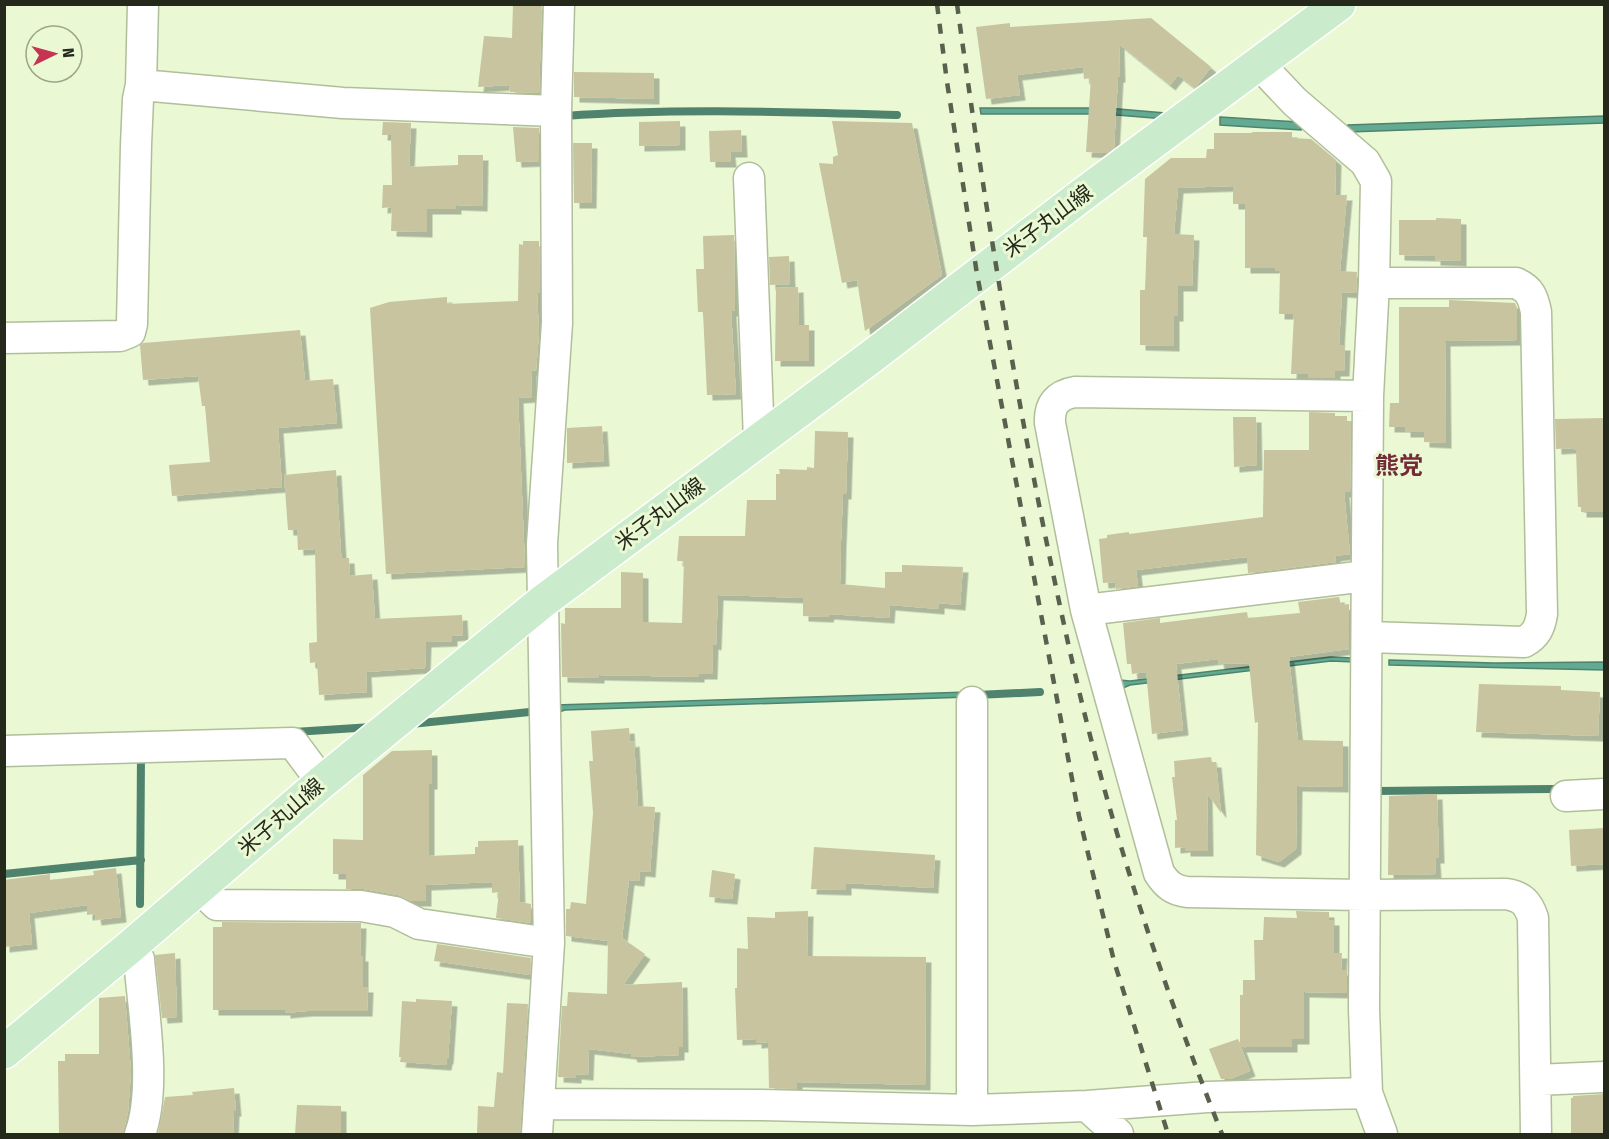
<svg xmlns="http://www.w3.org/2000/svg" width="1609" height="1139" viewBox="0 0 1609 1139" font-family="'Fira Sans Condensed','Noto Sans JP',sans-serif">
<defs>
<filter id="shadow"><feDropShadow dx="5.5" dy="5.5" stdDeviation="0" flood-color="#0004"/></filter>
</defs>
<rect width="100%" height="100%" fill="#eaf8d4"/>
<path fill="#62aa91" stroke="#4f836e" stroke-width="1.5" d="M980,108H1107L1165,113V119L1104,114H981Z
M1604,116V123L1349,132L1348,125Z
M1220,117L1299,122L1301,130L1220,125Z
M1330,657L1354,658V662L1331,661L1130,685L1121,689L1120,680L1130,681Z
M1389,660L1494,663L1604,662V670L1389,665Z
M968,692L969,697L565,710L556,713V705Z"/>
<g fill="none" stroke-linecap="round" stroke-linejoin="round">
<path stroke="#4f836e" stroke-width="8" d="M565,116C675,108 786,112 897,115
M977,695L1040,692
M411,724L539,711
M294,732L372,727
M1378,791L1553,789
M4,874L141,860
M140,904L141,754"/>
</g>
<path fill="#c8c49f" filter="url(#shadow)" d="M513,4H542L539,93L510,92L509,85L478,87L484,36L512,38Z
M1151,18L1211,67L1195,88L1178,75L1170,85L1119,44L1120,77H1118L1114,148L1107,153L1086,152L1091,78L1084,79L1083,67L1017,75L1020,95L986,99L976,27L1010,23V27Z
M574,72L654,73V99L574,97Z
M680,121V145L639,146V122Z
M832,121L912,123L942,275L865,331L857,280L842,283L819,163L833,164V157L838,155Z
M383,122L411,123L409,167L458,165V155H483L482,206L456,205V209H427V232L391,231L392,207L382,208L383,185H392L391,135H382Z
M513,127L539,128V161L516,162Z
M741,130L742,152H730L731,162H710L709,131Z
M1251,132H1292V138L1311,139L1336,160L1335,195H1347L1340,271L1357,272L1356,293L1342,292L1339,345H1345L1344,371H1335V378H1308V374H1291L1294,314H1279L1280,271H1275V268H1245V204H1233V186L1178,188L1174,234L1194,235L1192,286H1178V316H1174V346L1140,345V290H1145L1147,237H1143L1145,179L1171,158H1206L1207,149H1214V133H1253Z
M573,143H592L591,203H574Z
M1436,218L1461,219V261L1435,260V256L1399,255V220H1436Z
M734,235L735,311H731L736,394L707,395L703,312H698L696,269H704L703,236Z
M523,241H539L540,293H537L539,333L536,370L531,371L532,397L518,398L525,567L386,574L370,308L389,302L447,297V304L518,301L519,244L523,245Z
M789,256L790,284L770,285L769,257Z
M798,287L799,325H809V361H775L776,288Z
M1449,300L1515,303L1517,308V340L1445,341L1446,443L1424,442V432H1405V427H1389L1390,403H1399V307H1449Z
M300,330L305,381L333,379L337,423L278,428L282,487L172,496L169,465L210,462L205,406H202L198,376L143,380L140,345L143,343Z
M1309,412L1335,413V416H1347V421H1351L1350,492H1344L1350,554L1335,556L1336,562L1248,573L1247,557L1136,570L1138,586L1116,589L1115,582L1103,583L1099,539L1107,538V535L1129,532V534L1263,517L1264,450H1309Z
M1233,417H1256L1257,465L1234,467Z
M1605,418V512H1581V507H1578L1576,450H1573V448L1556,449L1555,419Z
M602,426L604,461L567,463V428Z
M815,431L848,432L846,494H843L841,541L840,584L885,588V572H902V565L963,567L960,605L939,603V609L890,605L889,618L829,614L828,617L803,616V598L718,595L716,645L713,644L712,674H699V677L599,675V678L562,677L561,623L565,624V608H621V572L643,573V622L682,623L684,561H677L679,536H745L747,500H776V474H780L779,469L807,470V467L814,468Z
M336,470L341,553L342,558H349L350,576L372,574L375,619L462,615L463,635L452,636V641L426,642L425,668L366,672L367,692L319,695L317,662L310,663L309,643L317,642L315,549L298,550L297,530H288L284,475Z
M1339,597L1341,605L1349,604V649L1289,657L1298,740L1343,741V787L1297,786L1296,849L1279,862L1256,855L1258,722L1255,723L1249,663L1219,664L1218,659L1176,664L1183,730L1152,734L1146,672L1132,674L1131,664H1127L1123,623L1160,618V623L1247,612L1248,618L1300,613L1298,602Z
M1479,684L1561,686V690L1600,692L1598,736L1476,732Z
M629,728L630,742L634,741L638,806L655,807L650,872L640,871L639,881L629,880L622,938L645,954L623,985L682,982L683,1047H679V1055L632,1057L631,1054L589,1049L588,1075L576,1074V1078L558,1077L562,1006H567L568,992L607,994L608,941L566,936V909H570L571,902L586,904L593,813L589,761H593L591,731Z
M432,750V784H429V856L475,854V847H478V841L518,840L520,902L531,904V923L496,918L499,892L492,893V882L426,885V901H411L398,895L364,889H346V874H333V839L363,840V775L392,751Z
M1211,757L1212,762H1216L1221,813L1207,793L1208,851H1185V847L1175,848V820H1177L1172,777H1175L1174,761Z
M1437,794L1439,858H1435L1436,874L1388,875L1389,796Z
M1605,828V864L1571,866L1569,830Z
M814,847L935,855L933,888L846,883V890L811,889Z
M116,868L121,917L96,920L95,914L87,915V905L29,913L32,944L4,947V880L50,874V880L94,875L93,871Z
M712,870L735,874L732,899L709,897Z
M808,911L807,956L926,957L925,1085L797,1082V1089L769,1088L768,1042L756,1043V1039L737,1040L735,988H737V948L748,949L747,917L775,918V912Z
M1296,911L1329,912V920H1334V953H1342L1341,970H1347V993L1304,992V1039H1292V1047H1241L1250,1071L1230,1079H1221L1209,1049L1238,1039L1240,1043V995H1243V980H1255L1254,940H1263L1264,917L1297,918Z
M222,922L361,923L360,956H363V987H368L367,1011H307L285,1013V1010H213V927H222Z
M437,944L531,958L530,975L434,961Z
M175,953L177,1017L162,1018L155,955Z
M125,996L131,1072L128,1112L123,1134H59L58,1061H65V1054H99V998Z
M416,999L452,1001L448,1059H447L446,1065L400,1062L401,1057H399L402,1001L416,1002Z
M507,1003L528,1004L520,1134H477L478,1106L494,1107L497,1072L503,1073Z
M234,1088L236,1111H234L233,1134H158L165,1097L193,1095L192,1092Z
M1605,1094V1134H1571V1098H1573V1096Z
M297,1105L341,1106V1134H295Z"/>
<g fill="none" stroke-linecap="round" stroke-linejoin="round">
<defs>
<path id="minor" d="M1259,64L1295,102L1365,162L1376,181L1374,283L1368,396L1364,1009L1367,1093L1382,1134
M141,85L343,103L556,111
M749,178L759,440
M4,338L120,336L130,332L132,324L136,145L138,99L141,85L143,4
M1368,396L1075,392C1057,395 1049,405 1050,423L1086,610L1159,873C1167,885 1173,890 1187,892L1364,895L1505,894C1522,896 1528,903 1533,918L1536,1134
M1086,610L1366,576
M1368,637L1524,642C1536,636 1540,627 1542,614L1536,312C1533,297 1530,289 1516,283H1374
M4,751L293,743L322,782
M1566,796L1604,794
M199,888L217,905L361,906L395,912L419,924L549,943
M130,947L139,959C143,1009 157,1088 140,1134
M1536,1080L1604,1077
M539,1104L761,1105L972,1110L1087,1106L1207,1097L1367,1093
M1087,1106L1118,1134
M972,1110V702
M537,1134L549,943L542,544L557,323L556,111L559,4"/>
<path id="major" d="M4,1052L130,947L322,782L542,602L871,357L1082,195L1339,4"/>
</defs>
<use href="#minor" stroke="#b1be9b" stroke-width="33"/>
<use href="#major" stroke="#fff" stroke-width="36"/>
<use href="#minor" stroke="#fff" stroke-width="30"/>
<use href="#major" stroke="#caeccd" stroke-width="33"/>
<path stroke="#59604d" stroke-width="4.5" stroke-dasharray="10 10" stroke-linecap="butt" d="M937,4L947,82L977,274L1079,816L1114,961L1168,1134
M957,4C988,230 1025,456 1076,678C1112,833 1163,986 1222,1134"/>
</g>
<g text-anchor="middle" stroke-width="6" stroke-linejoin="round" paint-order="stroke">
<g font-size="21" fill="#24291c" stroke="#eaf8d4">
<text transform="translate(1048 221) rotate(-37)" y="7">米子丸山線</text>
<text transform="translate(660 514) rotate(-37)" y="7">米子丸山線</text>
<text transform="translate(281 817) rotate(-41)" y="7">米子丸山線</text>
</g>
<g font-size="24" font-weight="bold" fill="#732c37" stroke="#eaf8d4">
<text x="1399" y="474">熊党</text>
</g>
</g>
<rect width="1609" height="1139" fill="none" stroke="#24291c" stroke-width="12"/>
<g transform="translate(54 54) rotate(85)"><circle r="28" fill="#eaf8d4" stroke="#9ba58a" stroke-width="1.5"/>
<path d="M0-4.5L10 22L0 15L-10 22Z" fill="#c53453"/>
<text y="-9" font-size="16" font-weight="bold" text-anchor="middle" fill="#24291c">N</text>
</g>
</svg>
